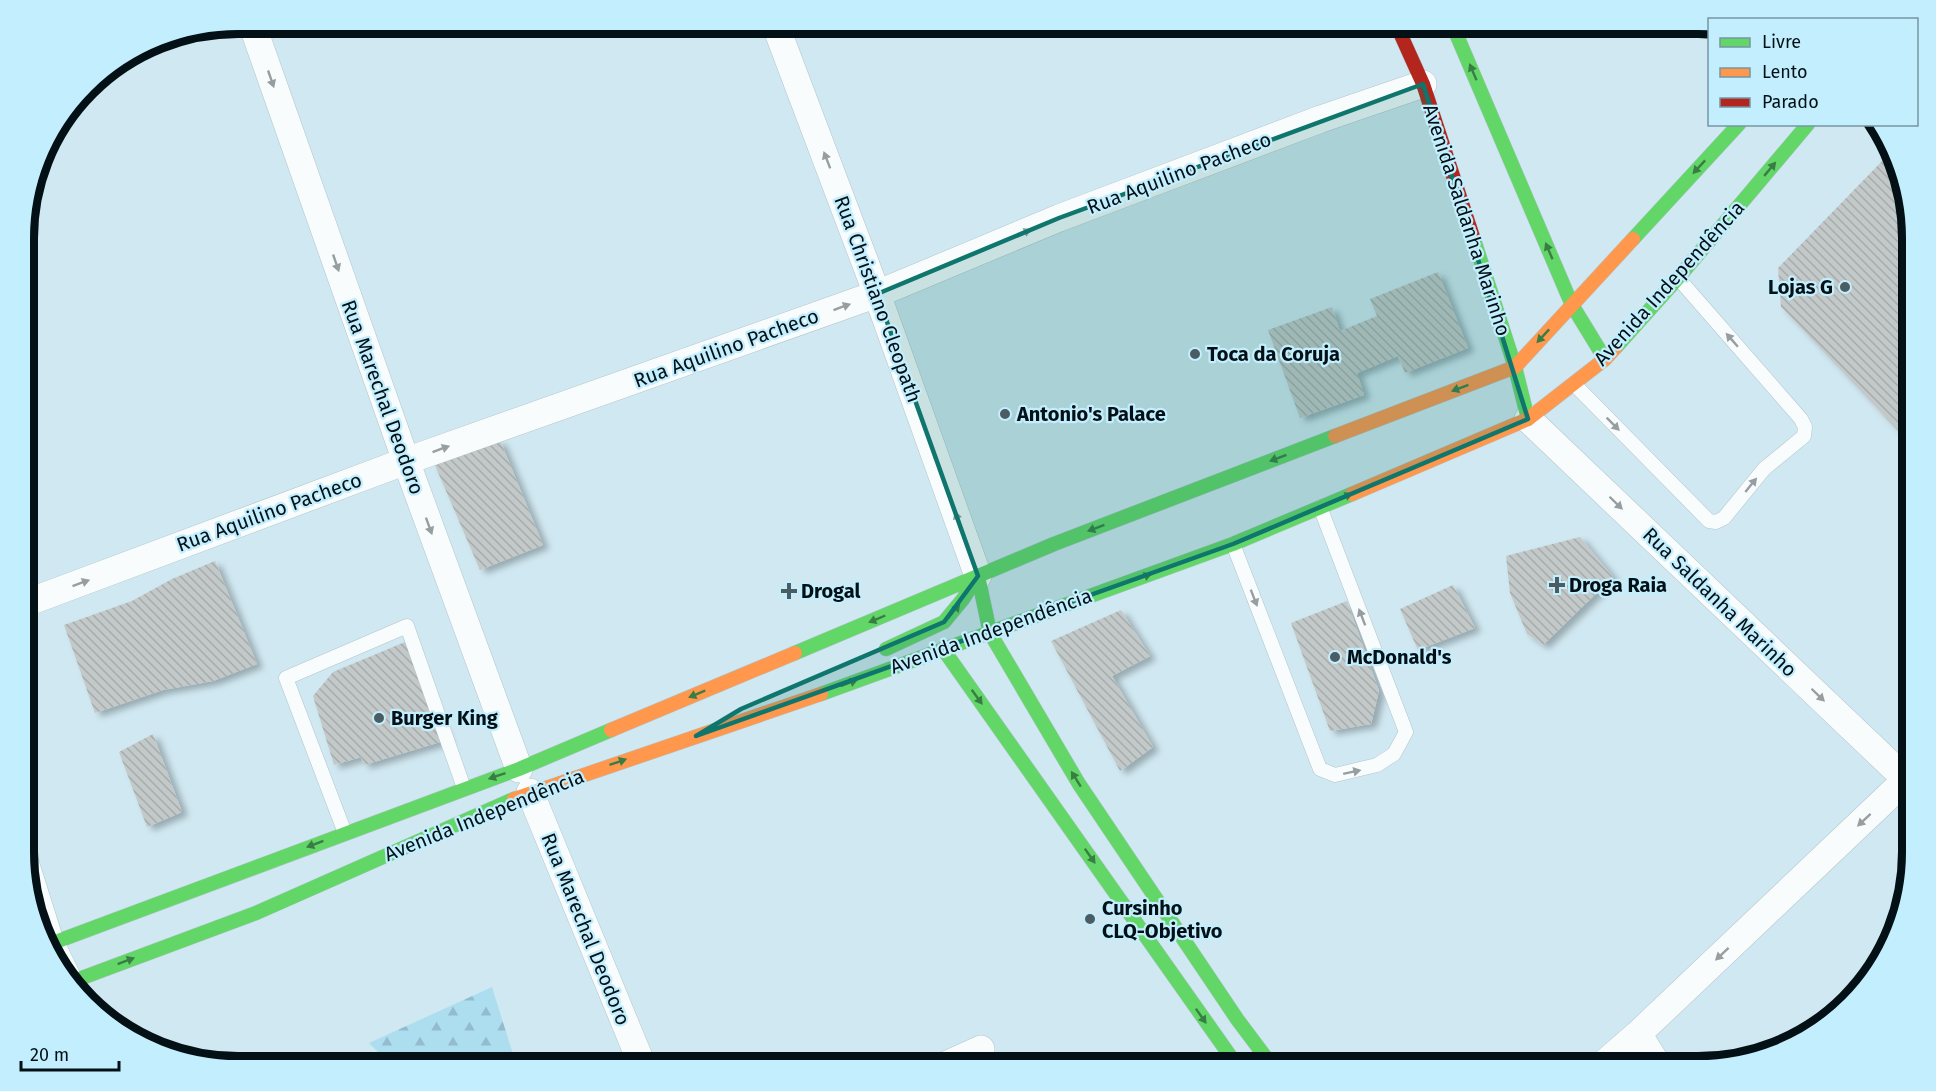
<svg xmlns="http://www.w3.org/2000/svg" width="1936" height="1091" viewBox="0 0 1936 1091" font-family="'Fira Sans',sans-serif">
<defs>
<pattern id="forest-firs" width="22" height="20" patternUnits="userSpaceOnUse" patternTransform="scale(1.5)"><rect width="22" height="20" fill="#addeef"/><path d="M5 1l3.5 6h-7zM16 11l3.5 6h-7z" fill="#93bdcc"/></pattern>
<pattern id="building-back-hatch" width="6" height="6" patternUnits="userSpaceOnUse" patternTransform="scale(1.5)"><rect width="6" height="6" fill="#c3c9c8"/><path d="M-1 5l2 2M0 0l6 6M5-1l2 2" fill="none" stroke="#a6acab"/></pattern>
<filter id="shadow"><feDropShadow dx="6" dy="4" stdDeviation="3" flood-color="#0004"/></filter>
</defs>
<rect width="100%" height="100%" fill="#d0e8f1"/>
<path fill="url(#forest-firs)" d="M492,987L517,1067H364L383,1057L369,1043Z"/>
<path fill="url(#building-back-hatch)" filter="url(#shadow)" d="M1886,157L1890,162L1912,225V430L1904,437L1781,307L1778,268Z
M1438,272L1468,348L1405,373L1398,356L1357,373L1364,395L1300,418L1268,330L1332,307L1340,331L1377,316L1370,299Z
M500,440L543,545L480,570L434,463Z
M1580,537L1613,577L1543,645L1527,634L1510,593L1506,556Z
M215,561L257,664L213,681L163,690L95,713L64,625L132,601L172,579Z
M1453,585L1475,628L1418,650L1400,609Z
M1347,601L1379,691L1371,724L1330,731L1291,623Z
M1121,610L1150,656L1112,676L1153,747L1120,771L1051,641Z
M405,642L447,740L364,765L361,757L334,765L313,696L333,672Z
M153,734L182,812L147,827L119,752Z"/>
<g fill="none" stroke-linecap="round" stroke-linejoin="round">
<defs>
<path id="lane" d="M1574,384L1709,521L1716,522L1724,518L1764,469L1804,436L1805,427L1801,419L1678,278
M1233,544L1320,769L1335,775L1377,765L1394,754L1406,732L1320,507
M345,833L286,678L407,626L464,788"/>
<path id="street" d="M252,24L406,461L519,769
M775,24L877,294L978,576
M1528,419L1912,785
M26,603L406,461L877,294L1059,218L1321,119L1423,84
M530,792L643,1067
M26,865L51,944L67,977
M1638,1034L1659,1067
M941,1067L981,1049
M1600,1067L1638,1034L1912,774"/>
<path id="fast" d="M1452,24L1572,305L1605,359
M1633,239L1739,124
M1474,240L1515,367L1528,419
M1616,347L1678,278L1808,124
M978,576L990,633L1079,784L1237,1019L1273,1067
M886,649L944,622L963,599L977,577
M943,649L1238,1067
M795,653L1054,544L1335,436
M821,694L1233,544L1352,494
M50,944L519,769L611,730
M71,982L256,913L514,799"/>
<path id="slow" d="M1335,436L1515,367L1633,239
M1352,494L1528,419L1605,359L1616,347
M611,730L795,653
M514,799L821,694"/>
<path id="jam" d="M1396,24L1423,84L1474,240"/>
</defs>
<use href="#lane" stroke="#b3c5cb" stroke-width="15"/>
<use href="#street" stroke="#b3c5cb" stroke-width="28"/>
<use href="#fast" stroke="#b3c5cb" stroke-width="15"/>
<use href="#slow" stroke="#b3c5cb" stroke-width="15"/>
<use href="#jam" stroke="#b3c5cb" stroke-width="15"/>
<use href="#lane" stroke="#f8fcfd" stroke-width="14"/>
<use href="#street" stroke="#f8fcfd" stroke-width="27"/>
<use href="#fast" stroke="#63d668" stroke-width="14"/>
<use href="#slow" stroke="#ff974d" stroke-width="14"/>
<use href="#jam" stroke="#b3261e" stroke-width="14"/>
</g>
<defs><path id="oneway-solid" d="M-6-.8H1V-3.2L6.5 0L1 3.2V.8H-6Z" transform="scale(1.5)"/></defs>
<g fill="#387d44">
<use href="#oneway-solid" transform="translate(1473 72) rotate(-113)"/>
<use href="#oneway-solid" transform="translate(1699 167) rotate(133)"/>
<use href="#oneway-solid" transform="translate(1770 169) rotate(-50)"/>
<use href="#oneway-solid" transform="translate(1549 251) rotate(-113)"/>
<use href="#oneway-solid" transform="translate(1543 336) rotate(133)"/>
<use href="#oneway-solid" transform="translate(1460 388) rotate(159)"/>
<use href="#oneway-solid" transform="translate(1278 458) rotate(159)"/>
<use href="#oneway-solid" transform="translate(1344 497) rotate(-23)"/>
<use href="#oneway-solid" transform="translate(1096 528) rotate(159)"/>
<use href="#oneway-solid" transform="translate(1143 577) rotate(-20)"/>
<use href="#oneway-solid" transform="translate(954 611) rotate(-50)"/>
<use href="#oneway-solid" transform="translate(877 619) rotate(157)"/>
<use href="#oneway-solid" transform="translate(849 683) rotate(-21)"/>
<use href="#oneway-solid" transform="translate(697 694) rotate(157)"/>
<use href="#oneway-solid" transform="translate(977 697) rotate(54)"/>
<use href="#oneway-solid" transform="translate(618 762) rotate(-19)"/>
<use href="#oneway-solid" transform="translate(497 776) rotate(161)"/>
<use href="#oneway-solid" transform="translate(1076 779) rotate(-122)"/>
<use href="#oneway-solid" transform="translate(315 844) rotate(159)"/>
<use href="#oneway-solid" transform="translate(1090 856) rotate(55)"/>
<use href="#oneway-solid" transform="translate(126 961) rotate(-21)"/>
<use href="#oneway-solid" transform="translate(1201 1016) rotate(55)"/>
</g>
<g fill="#969ea1">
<use href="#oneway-solid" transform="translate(271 79) rotate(71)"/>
<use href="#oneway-solid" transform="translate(827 160) rotate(-111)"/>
<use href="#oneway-solid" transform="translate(1023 233) rotate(-23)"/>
<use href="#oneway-solid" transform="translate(336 263) rotate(71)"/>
<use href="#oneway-solid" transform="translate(842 307) rotate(-20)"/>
<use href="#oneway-solid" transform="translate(1732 340) rotate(-131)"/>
<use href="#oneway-solid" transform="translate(1613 424) rotate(45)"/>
<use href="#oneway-solid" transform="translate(441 449) rotate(-20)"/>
<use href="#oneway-solid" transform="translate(1751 485) rotate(-51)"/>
<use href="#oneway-solid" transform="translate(1616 503) rotate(44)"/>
<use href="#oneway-solid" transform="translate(958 520) rotate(-110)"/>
<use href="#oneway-solid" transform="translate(429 526) rotate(70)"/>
<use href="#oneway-solid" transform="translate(81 583) rotate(-20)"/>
<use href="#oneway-solid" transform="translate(1254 598) rotate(69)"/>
<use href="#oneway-solid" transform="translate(1362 617) rotate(-111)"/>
<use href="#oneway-solid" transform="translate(1818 695) rotate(44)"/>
<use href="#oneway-solid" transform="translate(1352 772) rotate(-12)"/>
<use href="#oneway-solid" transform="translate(1864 820) rotate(137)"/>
<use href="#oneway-solid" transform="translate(1722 954) rotate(137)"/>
</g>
<path fill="#0f766e" fill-opacity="0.2" stroke="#0f766e" stroke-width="4.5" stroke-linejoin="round" d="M1423,84L1528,419L1233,544L696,736L741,709L944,622L978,576L877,294L1059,218Z"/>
<g fill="#4b5c63" stroke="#c3eefe" stroke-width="2">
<circle cx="1845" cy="287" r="6"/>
<circle cx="1195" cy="354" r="6"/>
<circle cx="1005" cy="414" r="6"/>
<path d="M1554 576h6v6h6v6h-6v6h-6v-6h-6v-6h6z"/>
<path d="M786 582h6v6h6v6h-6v6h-6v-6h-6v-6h6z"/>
<circle cx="1335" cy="657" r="6"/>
<circle cx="379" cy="718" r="6"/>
<circle cx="1090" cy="919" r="6"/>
</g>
<g text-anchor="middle" stroke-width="4.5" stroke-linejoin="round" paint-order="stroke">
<g font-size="20" fill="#031117" stroke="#c3eefe">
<text transform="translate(1179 173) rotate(-21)" y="7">Rua Aquilino Pacheco</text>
<text transform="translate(1467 220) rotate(72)" y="7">Avenida Saldanha Marinho</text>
<text transform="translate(1669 283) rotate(-48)" y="7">Avenida Independência</text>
<text transform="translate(878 299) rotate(70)" y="7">Rua Christiano Cleopath</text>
<text transform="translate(726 348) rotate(-20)" y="7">Rua Aquilino Pacheco</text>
<text transform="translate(383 397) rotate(70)" y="7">Rua Marechal Deodoro</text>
<text transform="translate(269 512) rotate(-20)" y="7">Rua Aquilino Pacheco</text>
<text transform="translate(1720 602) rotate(44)" y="7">Rua Saldanha Marinho</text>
<text transform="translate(991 631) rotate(-20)" y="7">Avenida Independência</text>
<text transform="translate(484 815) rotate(-22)" y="7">Avenida Independência</text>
<text transform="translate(586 929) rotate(68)" y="7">Rua Marechal Deodoro</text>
</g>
<g font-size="20" font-weight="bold" fill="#031117" stroke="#c3eefe" text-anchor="start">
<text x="1833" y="294" text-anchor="end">Lojas G</text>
<text x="1207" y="361">Toca da Coruja</text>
<text x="1017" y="421">Antonio's Palace</text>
<text x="1569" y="592">Droga Raia</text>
<text x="801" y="598">Drogal</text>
<text x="1347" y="664">McDonald's</text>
<text x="391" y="725">Burger King</text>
<text x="1102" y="915">Cursinho<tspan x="1102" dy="23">CLQ-Objetivo</tspan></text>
</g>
</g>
<path d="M0 0H1936V1091H0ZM238 34H1698A204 204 0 0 1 1902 238V852A204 204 0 0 1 1698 1056H238A204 204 0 0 1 34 852V238A204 204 0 0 1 238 34Z" fill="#c3eefe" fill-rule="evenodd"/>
<path fill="none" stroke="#031117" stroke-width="8" d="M238 34H1698A204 204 0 0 1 1902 238V852A204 204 0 0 1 1698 1056H238A204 204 0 0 1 34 852V238A204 204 0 0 1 238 34Z"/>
<rect x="1708" y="18" width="210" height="108" fill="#c3eefe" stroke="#7696a2" stroke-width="1.5"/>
<rect x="1720" y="38" width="30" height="9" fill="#63d668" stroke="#7696a2" stroke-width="1.5"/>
<text x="1762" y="48" font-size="18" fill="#031117">Livre</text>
<rect x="1720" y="68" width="30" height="9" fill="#ff974d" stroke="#7696a2" stroke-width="1.5"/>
<text x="1762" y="78" font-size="18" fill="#031117">Lento</text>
<rect x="1720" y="98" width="30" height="9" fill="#b3261e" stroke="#7696a2" stroke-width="1.5"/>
<text x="1762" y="108" font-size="18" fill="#031117">Parado</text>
<path d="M21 1061v9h98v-9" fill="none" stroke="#031117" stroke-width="3"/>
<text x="30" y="1061" font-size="18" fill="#031117" stroke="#c3eefe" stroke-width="4.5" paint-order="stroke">20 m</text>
</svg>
